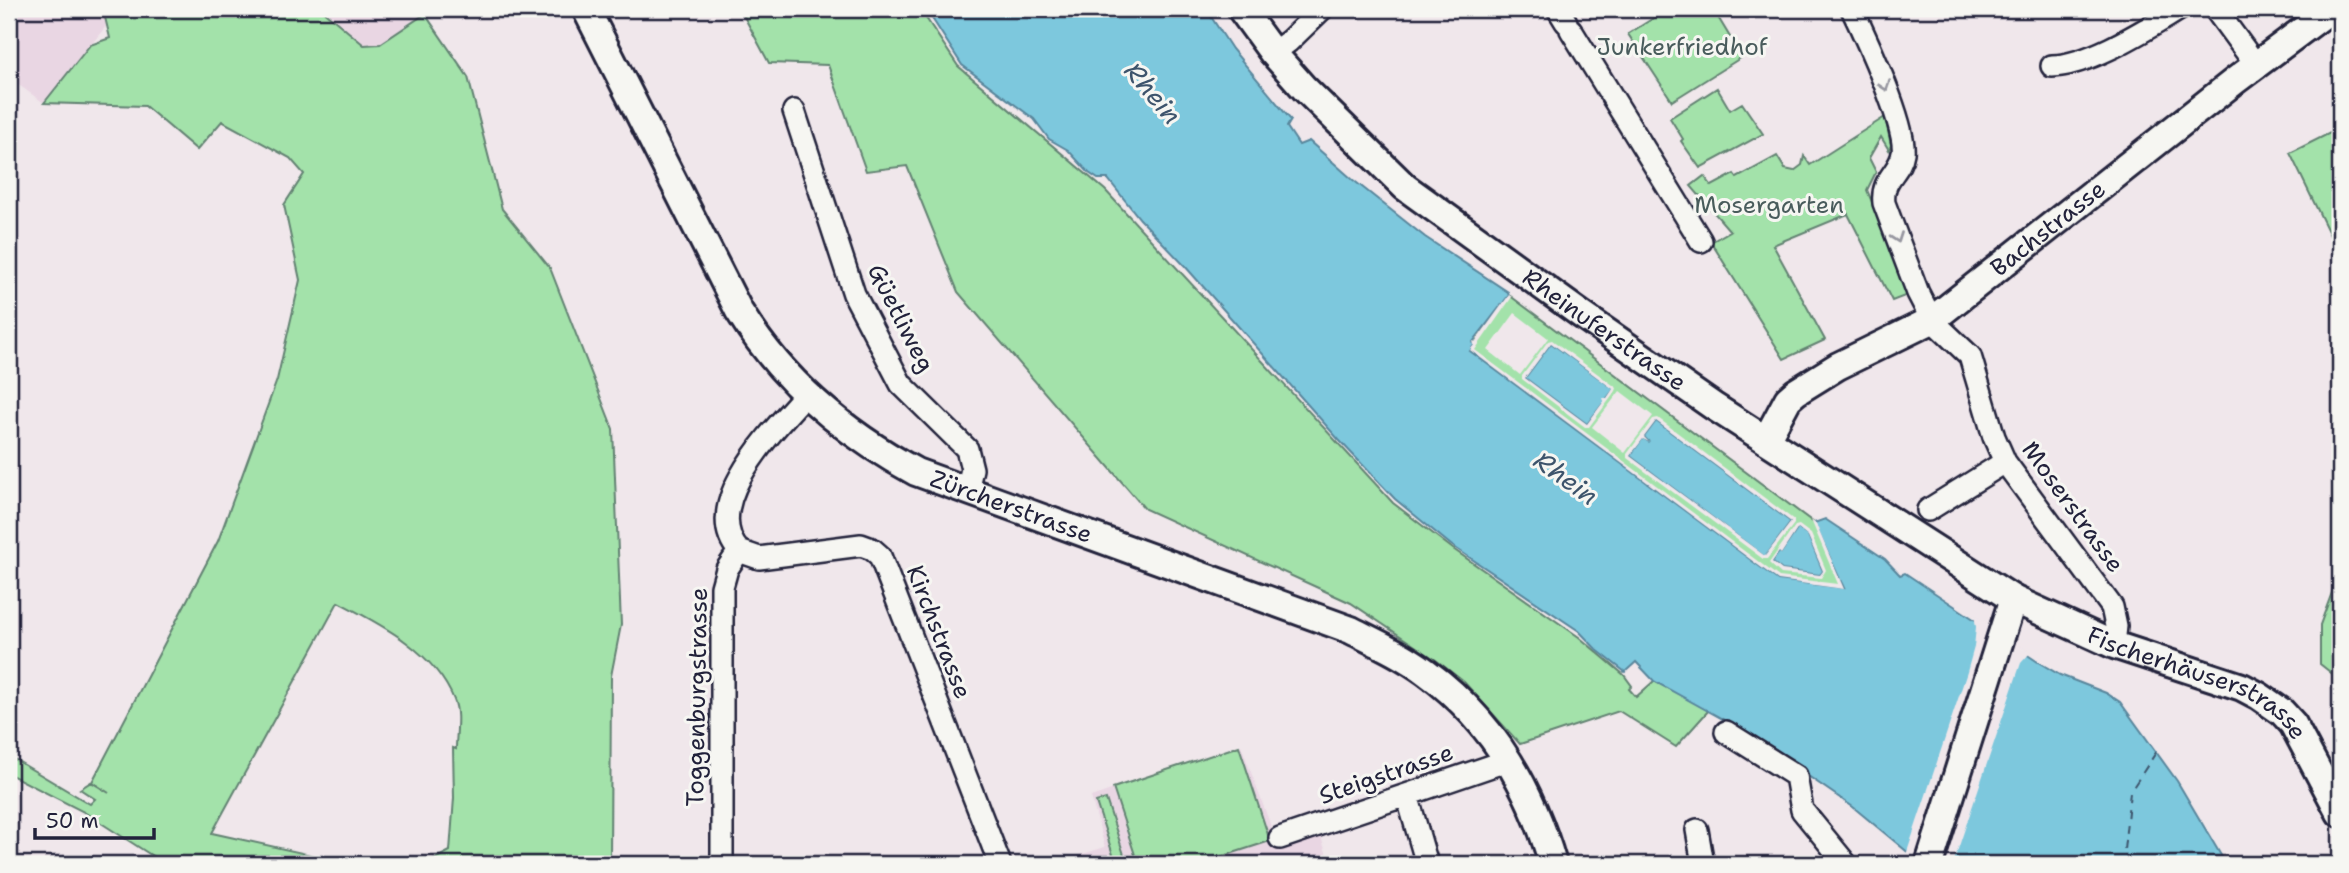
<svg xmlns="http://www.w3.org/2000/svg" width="2349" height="873" viewBox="0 0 2349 873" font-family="'Shantell Sans',sans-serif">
<rect width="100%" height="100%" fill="#f0e7eb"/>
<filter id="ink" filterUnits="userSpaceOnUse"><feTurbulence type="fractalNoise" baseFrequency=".0143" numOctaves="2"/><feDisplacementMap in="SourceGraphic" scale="14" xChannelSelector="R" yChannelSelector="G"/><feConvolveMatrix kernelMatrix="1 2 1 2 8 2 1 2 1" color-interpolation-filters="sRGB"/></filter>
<g filter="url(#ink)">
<path fill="#e9d6e3" d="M9,9H109L115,15L44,103L9,78Z
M321,9H433L379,44L364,45Z
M1241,745L1279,848L1320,834L1330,864H1051L1105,847L1091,797Z"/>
<path fill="#a3e2aa" stroke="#628272" stroke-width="2" d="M103,9H321L364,45L380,44L425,14L468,77L502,209L550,268L613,429L621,625L611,676L610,864H425L450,851L454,798L453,748L456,749C456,734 460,713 454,700C435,652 382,625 338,602L212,833L311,855L291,864H165L84,812L9,774V756L90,804L95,799L80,789L91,782L109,793L92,782L218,541L277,380L300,280L284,205L304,174L290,158L222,121L197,150L145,106L44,103L90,45L110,38Z
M740,9H920L958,66L1105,190L1393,503L1453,549L1579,637L1624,675L1632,686L1629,689L1636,697L1654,681L1709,710L1676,747L1619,711L1520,744L1464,682L1436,660L1351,603L1145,509L958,292L907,166L866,171L828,65L769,63Z
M1668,9H1713L1742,57L1672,101L1628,34Z
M1717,88L1730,110L1742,103L1763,134L1700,168L1681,141L1683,139L1670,118Z
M1885,117L1891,145L1889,150L1881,137L1869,158L1876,172L1867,190L1910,294L1892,301L1848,214L1773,245L1825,340L1784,359L1711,242L1730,231L1691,186L1704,176L1712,186L1734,174L1737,178L1777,156L1785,169L1794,171L1802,165L1804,156L1810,165Z
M2336,130L2340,137V256L2290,153Z
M1509,295L1814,523L1844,589L1778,580L1470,350Z
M2340,571V680L2320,664V625Z
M1239,746L1270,841L1199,864H1138L1113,788Z
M1106,799L1127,864H1116L1096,802Z"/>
<path fill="#7dc8dd" stroke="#59869c" stroke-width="2" d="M926,9H1206L1232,49L1291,120L1287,127L1299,145L1309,141L1352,179L1425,237L1508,292L1509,295L1473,342L1474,345L1470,351L1778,580L1844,588L1814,523L1825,519L1885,559L1900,575L1905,573L2038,662L2060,675L2106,693L2120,702L2177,781L2226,864H1922L1853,807L1737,727L1654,681L1636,662L1625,672L1597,650L1579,631L1451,545L1395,499L1339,440L1184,265L1140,219L1108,179H1098L1089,173L1068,150L1049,139L1034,119L962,65Z
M1551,343L1614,389L1587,424L1525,378Z
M1656,421L1791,522L1765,557L1630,456L1643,438L1649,442L1644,437Z
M1798,528L1808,535L1823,571L1820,575L1782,570L1772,562L1779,552L1781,553Z"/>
<path fill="#f0e7eb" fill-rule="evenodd" d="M1509,295L1512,297L1475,350L1779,577L1838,584L1811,520L1816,524L1844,589L1778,580L1470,350L1474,345L1473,341L1475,342Z
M1515,313L1548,338L1520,375L1488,350Z
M1552,340L1617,388L1616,391L1589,427H1585L1522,379V376L1548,341ZM1551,343L1613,389L1607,398H1603L1604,401L1587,424L1525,378Z
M1620,391L1653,416L1625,453L1592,427Z
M1658,418L1794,520V524L1767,559H1763L1627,458V454L1653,419ZM1656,421L1791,522L1765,556L1630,456L1643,439L1649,442L1644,437Z
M1799,525L1811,534L1826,570L1821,578L1781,574L1769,563L1795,526ZM1798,528L1808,536L1823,571L1820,575L1782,570L1772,562L1779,552L1781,554Z
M1974,615L2030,653L2021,663L1953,864H1917L1906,855L1967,672L1974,647L1976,627Z"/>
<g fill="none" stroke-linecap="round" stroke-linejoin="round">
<path stroke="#3d546c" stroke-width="2" stroke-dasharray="9 7" stroke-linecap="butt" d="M2129,864L2124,850L2130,792L2157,751"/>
<defs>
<path id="minor" d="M1558,9L1566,22
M1852,9C1865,36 1907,127 1903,153C1900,173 1881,178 1884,203L1918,293L1932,320L1970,356L1994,437L2005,462L2112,607L2116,626L2114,645
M2215,9L2256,65
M1571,30L1701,241
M1273,53L1289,41L1322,9
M2052,66C2091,65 2146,29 2180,9
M794,111L854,294L901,384L967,449L972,469L967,490
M1928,510L2005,462
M739,551L759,558L861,545L872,549L880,556L1000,864
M739,551C698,504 775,429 805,395
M1726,732L1796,776L1802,810L1846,864
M1407,795L1427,864
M1697,830L1703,864
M1280,838L1509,760
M722,864V587L727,569L739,551"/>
<g id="major">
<path id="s1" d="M586,9L739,311C782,381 844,433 916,472L1351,630C1377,643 1403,655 1426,672C1491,719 1531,788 1553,864"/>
<path id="s2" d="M1241,9L1273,53L1304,88L1405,187L1582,315L1713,406L2013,599L2114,645L2242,687L2259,696L2282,712L2293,724L2340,813"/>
<path id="s3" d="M1766,440L1788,399L1796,392L1838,366L1932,320L2236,80L2331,9"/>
<path d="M1929,864L2013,599"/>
</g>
</defs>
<use href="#minor" stroke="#22223b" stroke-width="26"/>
<use href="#major" stroke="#22223b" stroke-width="32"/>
<use href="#minor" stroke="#f6f6f2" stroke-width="21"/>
<use href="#major" stroke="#f6f6f2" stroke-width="26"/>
</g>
<defs><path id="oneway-chevron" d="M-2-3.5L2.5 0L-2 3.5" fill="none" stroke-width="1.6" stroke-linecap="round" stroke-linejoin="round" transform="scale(1.75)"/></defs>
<g stroke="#9797a0">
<use href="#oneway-chevron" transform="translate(1885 86) rotate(71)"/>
<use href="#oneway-chevron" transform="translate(1897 238) rotate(70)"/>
</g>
</g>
<g text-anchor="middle" stroke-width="6" stroke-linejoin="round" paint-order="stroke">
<g font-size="24" fill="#495c5c" stroke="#f6f6f2">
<text x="1682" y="55">Junkerfriedhof</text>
<text x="1769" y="213">Mosergarten</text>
</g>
<g font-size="24" fill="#22223b" stroke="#f6f6f2">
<text dy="8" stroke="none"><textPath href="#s3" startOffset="359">Bachstrasse</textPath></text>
<text transform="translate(901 318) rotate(63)" y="8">Güetliweg</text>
<text dy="8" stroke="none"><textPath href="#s2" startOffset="488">Rheinuferstrasse</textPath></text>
<text dy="8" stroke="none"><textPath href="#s1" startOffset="682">Zürcherstrasse</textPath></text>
<text transform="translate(2073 507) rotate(54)" y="8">Moserstrasse</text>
<text transform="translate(939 632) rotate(69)" y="8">Kirchstrasse</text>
<text dy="8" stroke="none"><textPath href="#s2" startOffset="1181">Fischerhäuserstrasse</textPath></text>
<text transform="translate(697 697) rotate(-89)" y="8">Toggenburgstrasse</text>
<text transform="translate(1386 774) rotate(-19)" y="8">Steigstrasse</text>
</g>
<g font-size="26" font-style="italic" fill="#3d546c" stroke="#f6f6f2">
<text transform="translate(1153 93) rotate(50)" y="9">Rhein</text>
<text transform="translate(1566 478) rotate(36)" y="9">Rhein</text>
</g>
</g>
<rect width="2349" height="873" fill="none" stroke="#f6f6f2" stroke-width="35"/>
<rect x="18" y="18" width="2314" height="838" fill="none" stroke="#22223b" stroke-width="2.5" filter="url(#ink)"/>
<path d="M35 828v10h119v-10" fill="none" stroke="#22223b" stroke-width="3.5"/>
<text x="46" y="828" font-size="21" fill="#22223b" stroke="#f6f6f2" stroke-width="5" paint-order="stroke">50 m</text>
</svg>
